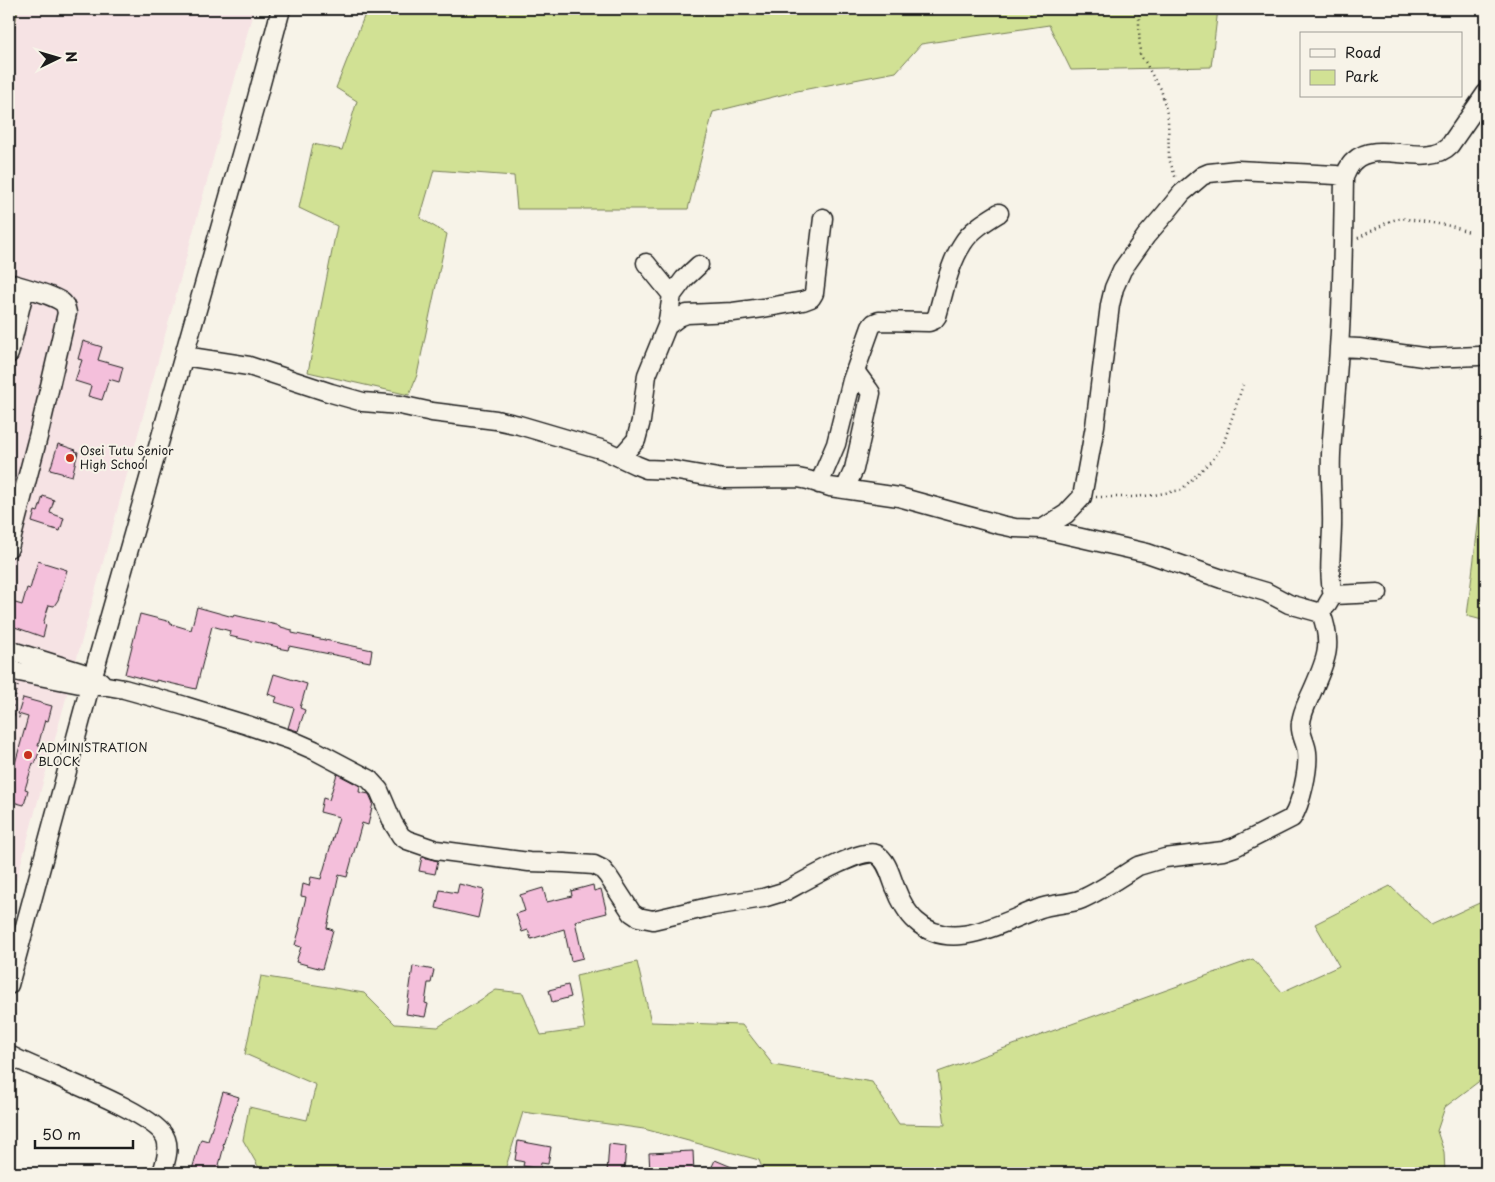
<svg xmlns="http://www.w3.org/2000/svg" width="1495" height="1182" viewBox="0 0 1495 1182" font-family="'Playpen Sans',sans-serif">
<rect width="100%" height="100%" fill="#f7f3e8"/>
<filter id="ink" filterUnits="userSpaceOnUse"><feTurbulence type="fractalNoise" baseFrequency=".02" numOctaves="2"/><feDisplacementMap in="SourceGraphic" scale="10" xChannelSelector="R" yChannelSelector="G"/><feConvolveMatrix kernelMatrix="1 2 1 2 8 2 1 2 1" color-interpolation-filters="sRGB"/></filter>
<g filter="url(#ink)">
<path fill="#f6e3e4" d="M9,9H254L9,907Z"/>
<path fill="#d1e194" stroke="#767e58" d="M9,9H18L9,53Z
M367,9H1218L1211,67L1071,70L1049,25L921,44L896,72L797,91L713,112L688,209H517L514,176L434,170L420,218L447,234L417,375L409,395L308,372L337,226L299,208L313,144L342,150L357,101L336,88Z
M1486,460V621L1467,616Z
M1390,886L1431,925L1486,900V1076L1445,1107L1437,1131L1444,1152L1445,1173H764L759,1160L644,1129L523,1112L504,1173H262L243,1140L249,1107L307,1120L316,1085L245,1054L261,976L364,993L395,1024L438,1027L496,990L523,993L541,1035L585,1029L576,976L637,962L651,1022L742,1025L773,1065L872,1082L899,1124L945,1125L938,1072L1253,959L1282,992L1339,966L1315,924Z"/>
<path fill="#f4bfdb" stroke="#1c1c1c" d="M83,341L102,347L98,360L123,367L119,382L109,379L102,400L88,396L91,386L75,381L82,360L78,359Z
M58,444L76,450L75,451L78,452L72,476L50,470Z
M43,496L54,500L50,513L64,518L60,531L32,522L35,511L38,512Z
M38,561L67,570L58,600L54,606L49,605L43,624L46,625L43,637L9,625V612L12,602L22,605L27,588L30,589Z
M197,607L233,617L234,615L281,626V627L292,630V633L372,650L370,662L289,646L288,650L277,648L278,647L229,636L230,631L212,626L196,689L156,680V682L125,674L140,614L171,622V624L191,630Z
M274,674L307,684L300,708L305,710L298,731L288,728L294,708L275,702L277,697L268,694Z
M23,698L52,706L48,721L45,720L38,746H41L35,764L33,763L25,789L28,790L24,805L9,801V785L28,717L18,714Z
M337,774L360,786L359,792L369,794L373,803L368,825L362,823L347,877L339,875L327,928L333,930L322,969L296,962L301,947L295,945L300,928L299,927L306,897L301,896L303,884L309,886L311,877L321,879L339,817L320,812L323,798L329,800Z
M422,857L438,861L435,874L419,871Z
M459,884L484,890L478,918L436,908L440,890L457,893Z
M593,885L594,891L601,889L607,913L575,921L583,958L571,961L564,929L531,939L528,930L522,932L516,914L525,911L520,895L543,888L547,902L572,896L571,891Z
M413,966L434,970L431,983H428L425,1003L428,1004L425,1017L406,1014Z
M568,985L571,997L552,1002L549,990Z
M223,1092L239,1097L223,1145L224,1146L217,1173H191L201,1139L208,1141Z
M518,1141L551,1147L548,1164L541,1163L540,1169L523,1166L524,1162L515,1160Z
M609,1144L626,1146L624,1173H607Z
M693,1151L694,1173H650L649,1153Z
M715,1160L746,1173H709Z"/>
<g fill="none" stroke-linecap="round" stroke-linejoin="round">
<defs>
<path id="minor" d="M646,263L672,295
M9,283C23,287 51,294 62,302C66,305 66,309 67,313L39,433L9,548
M667,326L672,295L684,279L699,265
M1339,347L1359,348L1430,358L1479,356
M9,354L25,288
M184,356L249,366L331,393L363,402L400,405L432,412L496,420L519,425L604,450L636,465L646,469L672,470L724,479L798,478L808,480L830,487L899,497L1001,525L1015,528L1042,529L1147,553L1222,579L1266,592L1289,604L1321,613
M621,457L636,440L641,421L647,375L667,326L679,317L687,314L733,312L763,308L803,301L811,298L814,293L823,218
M819,484L836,444L852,380L871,327L874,323L879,321L929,322L934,320L937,316C944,292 949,264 963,243C971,230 986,221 999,213
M845,489L854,469L871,393L869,390L855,371
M1042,529L1066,514L1082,497L1095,426L1110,305L1114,288L1122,270L1146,236L1165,214L1182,193L1202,176L1209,173L1237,170L1336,175L1344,177C1347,171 1349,165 1354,161C1377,138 1427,169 1450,145L1486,93
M1333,595C1327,569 1333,541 1332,515C1332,495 1330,474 1331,454C1333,419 1337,383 1339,348C1343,291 1343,234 1344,177
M1327,605L1333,595L1378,593
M9,650L93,676L101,682
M9,670L90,686H107L124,689L185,706L247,725L291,740L314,750L369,779L379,790L393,823L401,836L407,840L436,850L529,862L564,863L594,865L602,869L608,876L632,913L638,917L653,920L713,906L763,898L786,891C801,883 862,847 876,854C888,860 891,878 896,889C900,900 908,914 916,921C951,954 1002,922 1038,909C1052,903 1068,905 1082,899C1101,891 1120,877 1138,866L1165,858L1223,851L1235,847L1292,818C1301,804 1309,769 1307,752C1306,742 1299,733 1301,723C1302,712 1307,703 1311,694C1325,662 1334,647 1321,613
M9,985L90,686L254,109L281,9
M9,1055C38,1071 157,1112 166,1139C170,1150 165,1163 162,1173"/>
</defs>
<use href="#minor" stroke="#1c1c1c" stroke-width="21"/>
<path stroke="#1c1c1c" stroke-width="2.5" stroke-dasharray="1 4" stroke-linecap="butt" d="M1141,9L1139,14V27L1140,55L1146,63L1154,79L1161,89L1168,118L1169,159L1176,179
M1358,238L1390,221L1401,218L1451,226L1469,232
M1096,497H1132L1154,495L1181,490L1215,457L1224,442L1243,385
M9,714L22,718
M9,721L18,685"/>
<use href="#minor" stroke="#f7f3e8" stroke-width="18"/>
</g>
</g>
<g fill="#c8321e" stroke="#f7f3e8" stroke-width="2">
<circle cx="70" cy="458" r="5"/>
<circle cx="28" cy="755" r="5"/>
</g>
<g text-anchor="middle" stroke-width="4" stroke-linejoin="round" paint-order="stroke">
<g font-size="12" fill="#1c1c1c" stroke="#f7f3e8" text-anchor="start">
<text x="80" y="455">Osei Tutu Senior<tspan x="80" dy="14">High School</tspan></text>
<text x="38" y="752">ADMINISTRATION<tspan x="38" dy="14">BLOCK</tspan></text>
</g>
</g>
<rect width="1495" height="1182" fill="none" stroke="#f7f3e8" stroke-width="30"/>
<rect x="15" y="15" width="1465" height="1152" fill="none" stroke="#1c1c1c" stroke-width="2" filter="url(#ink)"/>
<rect x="1300" y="32" width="162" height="65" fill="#f7f3e8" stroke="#9f9d96"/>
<rect x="1310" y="49" width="25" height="8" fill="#f7f3e8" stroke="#9f9d96"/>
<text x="1345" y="58" font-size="15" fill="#1c1c1c">Road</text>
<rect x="1310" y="70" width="25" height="15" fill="#d1e194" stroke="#9f9d96"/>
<text x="1345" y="82" font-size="15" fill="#1c1c1c">Park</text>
<g transform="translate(58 58) rotate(85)" stroke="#f7f3e8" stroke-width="4" paint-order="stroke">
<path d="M0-4L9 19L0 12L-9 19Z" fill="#1c1c1c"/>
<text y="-8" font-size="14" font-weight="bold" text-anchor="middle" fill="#1c1c1c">N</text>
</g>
<path d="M35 1140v8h98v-8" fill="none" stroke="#1c1c1c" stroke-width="2.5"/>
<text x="42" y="1140" font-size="15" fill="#1c1c1c" stroke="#f7f3e8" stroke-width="4" paint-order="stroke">50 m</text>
</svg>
